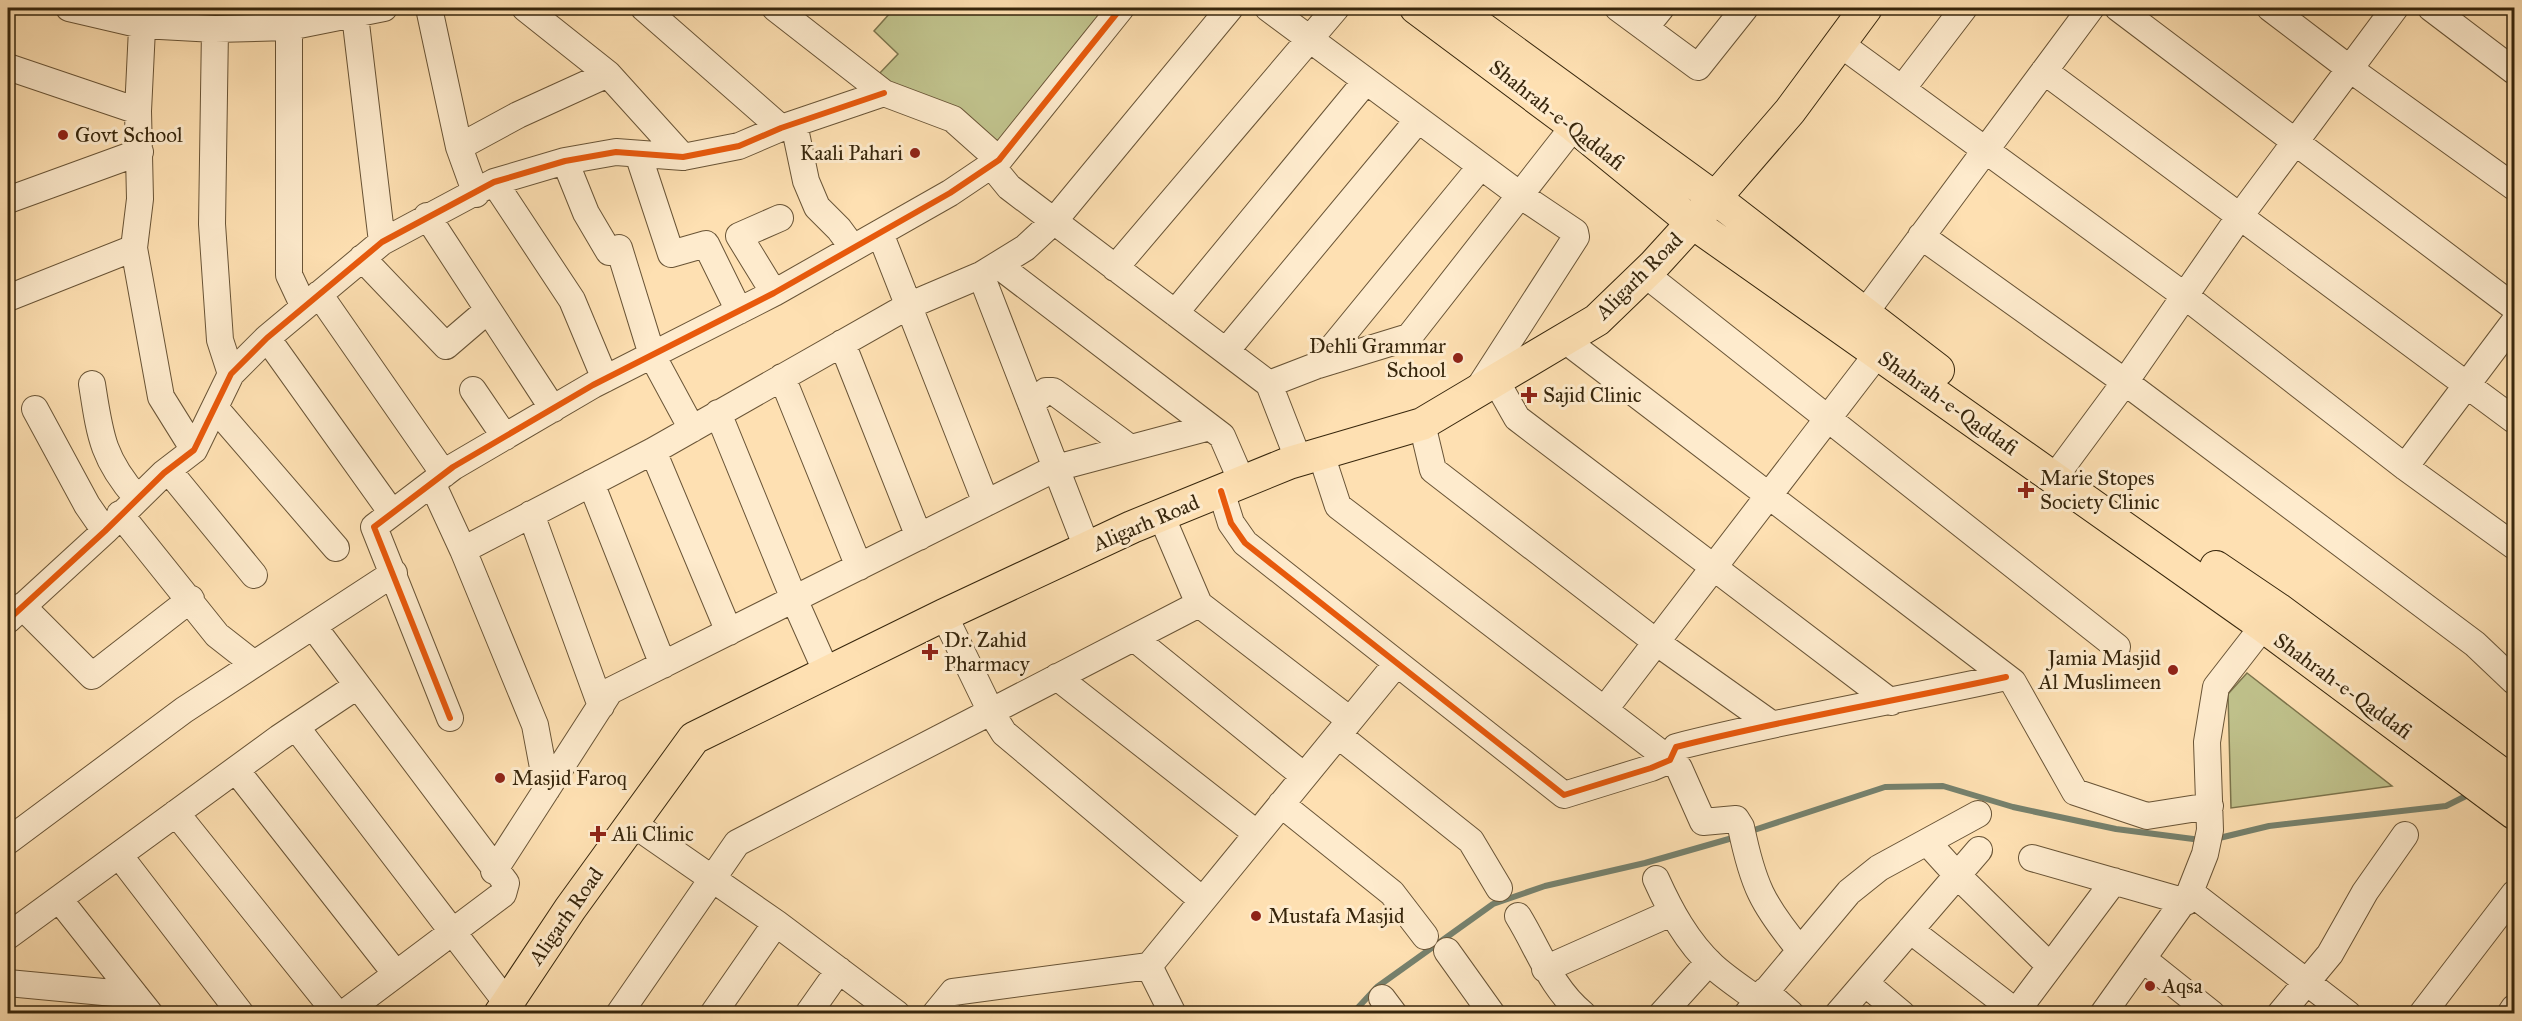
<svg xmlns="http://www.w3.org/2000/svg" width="2522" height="1021" viewBox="0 0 2522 1021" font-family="'IM FELL Great Primer',serif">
<rect width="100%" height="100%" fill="#fee0b2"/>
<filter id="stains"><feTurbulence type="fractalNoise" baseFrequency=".00333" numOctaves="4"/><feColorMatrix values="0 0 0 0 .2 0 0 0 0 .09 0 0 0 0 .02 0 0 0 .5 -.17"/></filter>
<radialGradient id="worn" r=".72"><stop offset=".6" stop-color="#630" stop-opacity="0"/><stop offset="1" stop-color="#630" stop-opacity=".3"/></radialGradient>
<path fill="#c0c28c" stroke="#7c744c" stroke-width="1.5" d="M887,8H1115L1001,148L877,76L898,54L874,31L891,12Z
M2247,673L2392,786L2231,808L2228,694Z"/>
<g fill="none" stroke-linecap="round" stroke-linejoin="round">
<path stroke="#76816d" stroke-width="6" d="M1748,832L1885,787L1943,786L2013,807L2116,829L2201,840
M2215,839L2269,826L2446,806L2472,793
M1352,1014L1377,987L1493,904L1545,886L1645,863L1736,837"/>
<defs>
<path id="minor" d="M69,8L142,25L215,29L289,27L384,8
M143,8L138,111L140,199L134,248L161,397L194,450
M429,8L459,147L476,194
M525,8L608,74L683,157
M644,8L781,128
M775,8L884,93L953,119L999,160
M1268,8L1520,195L1575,232L1576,237L1478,389
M1618,8L1698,67L1745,8
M2118,8L2514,307
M2270,8L2350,69L2514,187
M2431,8L2514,71
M355,15L382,242
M289,27V275L304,307
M1645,28L1661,8
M215,29L212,224L220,340L231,374
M1839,43L2185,296L2405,467L2514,546
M8,67L138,111
M2044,71L2514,420
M1902,89L1964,8
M794,124L806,181L817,207L839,229L853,248
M459,147L518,115L608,74
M638,154L671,254L706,244L739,311
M565,161L586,213L609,252L619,248L652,355L692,429
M991,165L1009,187L1269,384L1299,461
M494,182L572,300L605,379
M8,200L140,152
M427,216L553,409
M880,233L986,503
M1921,236L2125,382L2475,644L2514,681
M362,258L446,346L488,310
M998,265L1222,436L1242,482
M1115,268L1336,8
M1645,274L2117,647
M981,275L1087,548
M774,293L739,236L780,218
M319,294L444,474
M8,298L134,248
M1175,313L1366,81
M1864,314L2091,8
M267,338L392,513
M1565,340L2013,682L2075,792L2147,816L2210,806
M842,343L919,537
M1226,351L1418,120
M1318,365L1481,166
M782,377L859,567
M1496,381L1517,418L1891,702
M92,384C100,435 102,458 137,498
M1269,384L1318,365L1409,337L1574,126
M473,390L505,437
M1031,404L1046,391H1053L1130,448
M35,409L87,505L105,531
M216,409L336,548
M718,413L794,599L827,673
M1422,424L1433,470L1656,642L1770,723
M653,451L729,632
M1321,454L1338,506L1670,760L1679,768L1703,822L1736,819L1741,827C1753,885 1762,904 1800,950
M2405,467L2514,322
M168,470L254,575
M2054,478L2125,382L2240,216L2395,8
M432,483L463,550L535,725L547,789
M591,483L663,665
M1221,491L1231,523L1245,543L1564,795L1651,768L1670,760L1676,747C1785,719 1896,701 2006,677
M120,514L217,635L254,664
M531,514L601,706
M1161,515L1199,604L1350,720
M463,550L653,451L908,306L981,275L1025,248L1054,221L1230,8
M22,606L92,676L191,599
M944,615L991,712L1004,733L1202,900
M8,620L105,531L164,473L194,450L231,374L267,338L382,242L494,182L565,161L616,152L683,157L739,146L781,128L884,93
M313,626L506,883L503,894L343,1014
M1134,638L1304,776
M1057,677L1256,833
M1605,709L1878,353
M450,718L374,527L453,467L593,385L774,293L950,193L999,160L1121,8
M296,727L507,1003
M1338,735L1471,841L1499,888
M236,770L396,974
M1281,804L1392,893L1425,936
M176,813L337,1014
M632,823L776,923L897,1014
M8,841L184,710L394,573
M1927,842L1957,875L2050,966
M119,855L241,1014
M2032,858L2186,902
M494,871L610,691L1056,468L1210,427
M1656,879C1670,910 1687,942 1713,966C1726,978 1743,989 1758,1000
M2190,892L2348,1014
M59,899L150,1014
M1518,916C1539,950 1551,988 1583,1014
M1910,930L2016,1012L2114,881
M8,936L279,738L357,686
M1447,951L1492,1014
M2143,959L2212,1014
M1149,966L1173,1014
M1545,969L1671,913
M8,983L135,995
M1865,983L1902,1014
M1765,991L1791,1014
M1382,998L1394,1014
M619,1014L737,843L1199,604
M713,1014L776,923
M808,1014L839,970
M935,1014L953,992L1149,966L1397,663
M1662,1014L1709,962
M1747,1014L1849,892L1879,868L1978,814
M1838,1014L1979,850
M2103,1014L2190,892L2205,854L2210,830L2207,742L2216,687L2275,611
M2280,1014L2330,954L2365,892L2405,835
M2422,1014L2514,894
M2510,1014L2514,1008"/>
<path id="major" d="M1416,8L1574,126L1693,223L2263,626L2514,813
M1454,8L1715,198L1938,370
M2216,567L2278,609L2514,783
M500,1014L570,909L694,738L944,615L1132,527L1289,463L1422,424L1597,320L1654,265L1715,198L1790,111L1866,8"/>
</defs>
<use href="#minor" stroke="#695436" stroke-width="28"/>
<use href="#major" stroke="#37260c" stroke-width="34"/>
<use href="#minor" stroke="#feebcd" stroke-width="26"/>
<use href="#major" stroke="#fee0b2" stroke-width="32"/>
<defs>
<path id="cycleway" d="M1221,491L1231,523L1245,543L1564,795L1651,768L1670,760L1676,747C1785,719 1896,701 2006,677
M8,620L105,531L164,473L194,450L231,374L267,338L382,242L494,182L565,161L616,152L683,157L739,146L781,128L884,93
M450,718L374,527L453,467L593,385L774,293L950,193L999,160L1121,8"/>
</defs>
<use href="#cycleway" stroke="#feebcd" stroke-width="10"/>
<use href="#cycleway" stroke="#e8590c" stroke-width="6"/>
</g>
<g fill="#8f2418" stroke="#feebcd" stroke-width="2">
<circle cx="63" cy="135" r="6"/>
<circle cx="915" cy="153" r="6"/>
<circle cx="1458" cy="358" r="6"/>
<path d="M1526 386h6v6h6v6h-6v6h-6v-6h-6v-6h6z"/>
<path d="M2023 481h6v6h6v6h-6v6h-6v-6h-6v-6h6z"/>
<path d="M927 643h6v6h6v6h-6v6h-6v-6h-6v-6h6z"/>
<circle cx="2173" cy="670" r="6"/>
<circle cx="500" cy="778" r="6"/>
<path d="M595 825h6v6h6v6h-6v6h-6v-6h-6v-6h6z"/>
<circle cx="1256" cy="916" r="6"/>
<circle cx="2150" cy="986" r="6"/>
</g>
<g text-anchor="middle" stroke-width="6" stroke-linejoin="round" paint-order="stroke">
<g font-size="21" fill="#37260c" stroke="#feebcd">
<text transform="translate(1557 115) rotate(38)" y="7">Shahrah-e-Qaddafi</text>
<text transform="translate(1639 276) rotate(-45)" y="7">Aligarh Road</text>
<text transform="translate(1948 403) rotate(35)" y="7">Shahrah-e-Qaddafi</text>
<text transform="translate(1146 523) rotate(-23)" y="7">Aligarh Road</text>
<text transform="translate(2343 686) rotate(36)" y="7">Shahrah-e-Qaddafi</text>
<text transform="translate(566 916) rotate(-55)" y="7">Aligarh Road</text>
</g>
<g font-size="21" fill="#37260c" stroke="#feebcd" text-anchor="start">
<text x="75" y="142">Govt School</text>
<text x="903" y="160" text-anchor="end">Kaali Pahari</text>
<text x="1446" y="353" text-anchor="end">Dehli Grammar<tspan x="1446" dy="24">School</tspan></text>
<text x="1543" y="402">Sajid Clinic</text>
<text x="2040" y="485">Marie Stopes<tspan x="2040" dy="24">Society Clinic</tspan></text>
<text x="944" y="647">Dr. Zahid<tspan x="944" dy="24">Pharmacy</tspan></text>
<text x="2161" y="665" text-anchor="end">Jamia Masjid<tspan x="2161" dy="24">Al Muslimeen</tspan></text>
<text x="512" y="785">Masjid Faroq</text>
<text x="612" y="841">Ali Clinic</text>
<text x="1268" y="923">Mustafa Masjid</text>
<text x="2162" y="993">Aqsa</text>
</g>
</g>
<rect width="2522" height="1021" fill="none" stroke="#fee0b2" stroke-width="30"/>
<rect x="9" y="9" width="2504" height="1003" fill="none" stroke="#37260c" stroke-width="3"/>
<rect x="15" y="15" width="2492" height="991" fill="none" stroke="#37260c" stroke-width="1.5"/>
<rect width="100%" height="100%" filter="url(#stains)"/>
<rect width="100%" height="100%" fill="url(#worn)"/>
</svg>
